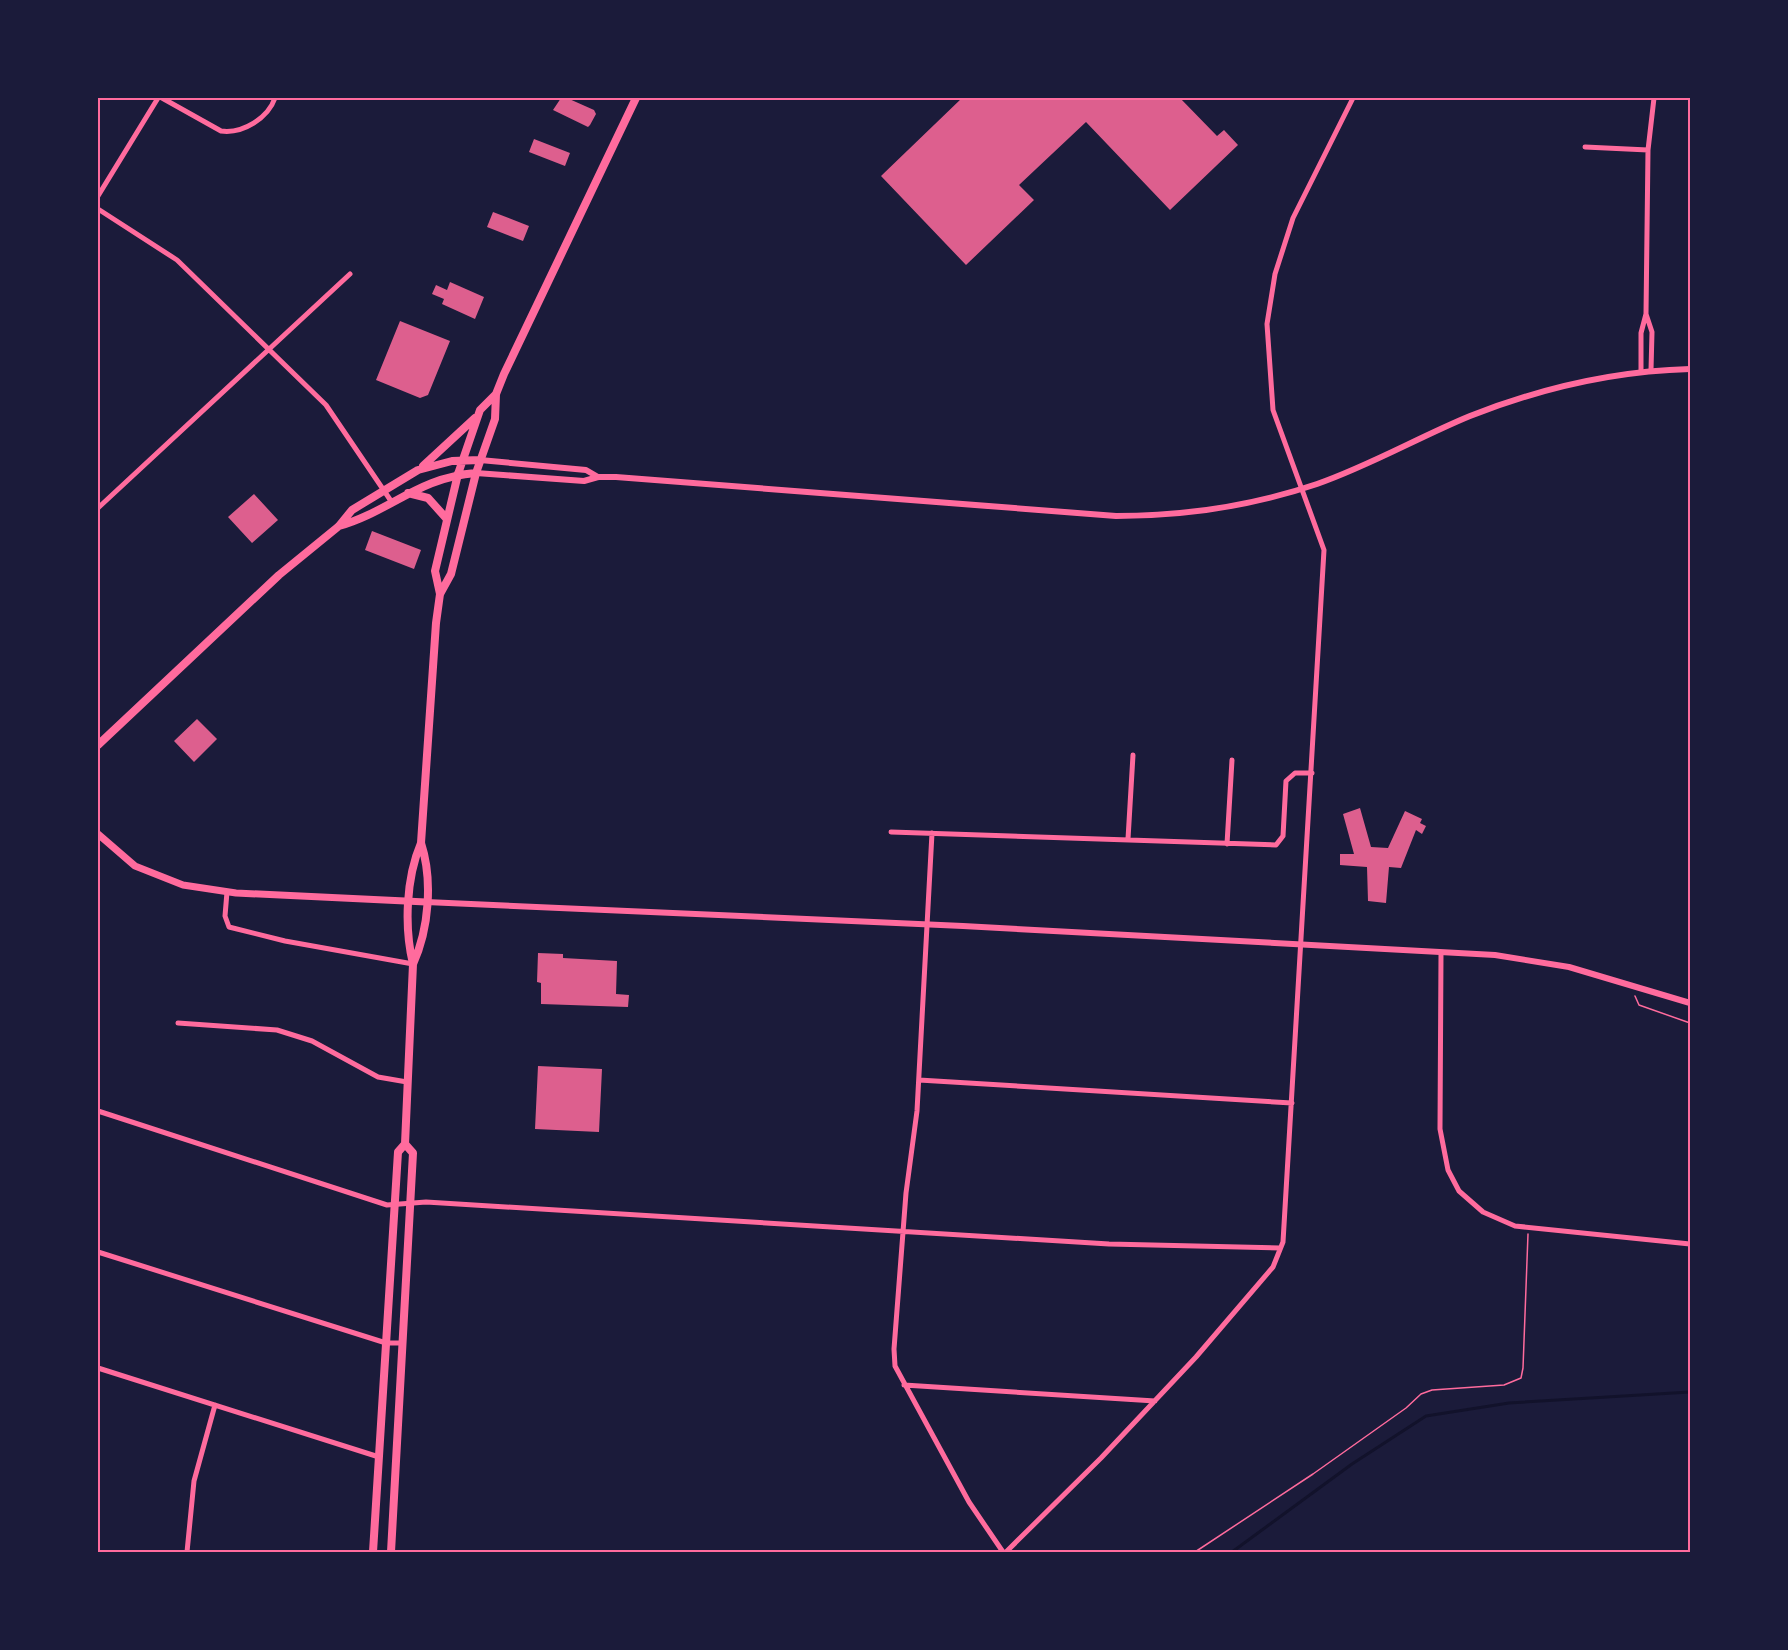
<svg xmlns="http://www.w3.org/2000/svg" width="1788" height="1650" viewBox="0 0 1788 1650" font-family="Overpass,sans-serif">
<rect width="100%" height="100%" fill="#1b1b3a"/>
<g fill="none" stroke-linecap="round" stroke-linejoin="round">
<path stroke="#12122b" stroke-width="3" d="M1232,1552L1352,1464L1426,1416L1509,1403L1690,1392"/>
</g>
<path fill="#dd5f8e" d="M561,98H567L594,110L596,114L590,125L588,127L553,110Z
M962,98H1180L1217,136L1224,130L1238,145L1170,210L1086,122L1019,185L1034,200L966,265L881,176Z
M534,139L570,153L565,166L529,152Z
M493,212L529,226L523,241L487,227Z
M450,282L484,297L475,319L442,304L444,299L432,294L436,285L447,290Z
M400,321L450,341L428,395L420,398L376,380Z
M254,494L278,520L252,543L228,517Z
M372,531L421,550L414,569L365,550Z
M197,719L217,739L194,762L174,741Z
M1360,808L1371,847L1388,848L1405,811L1422,819L1420,823L1426,826L1422,834L1416,830L1401,868L1389,867L1386,903L1368,901L1367,867L1340,865V854H1354L1343,814Z
M538,953L563,954V958L617,961L616,994L629,995L628,1007L541,1004V983L537,982Z
M538,1066L602,1069L599,1132L535,1129Z"/>
<g fill="none" stroke-linecap="round" stroke-linejoin="round">
<path stroke="#ff6b9d" stroke-width="1.5" d="M1635,996L1639,1005L1690,1023
M1195,1552L1313,1474L1406,1408L1421,1394L1432,1390L1504,1385L1521,1378L1523,1368L1528,1234"/>
<path stroke="#ff6b9d" stroke-width="5" d="M162,98L221,131C243,134 268,118 275,98
M1585,147L1648,150
M98,196L158,98
M98,209L177,260L326,405L391,501
M1646,314L1648,150L1654,98
M1641,371V333L1646,314L1652,332L1651,370
M98,508L350,274
M891,832L1276,845L1283,836L1286,781L1295,773H1312
M932,833L917,1111L906,1193L894,1349L895,1366L969,1502L1003,1552
M1128,839L1133,755
M1227,844L1232,760
M227,892L225,916L229,927L285,941L413,964
M1441,954L1440,1129L1448,1170L1459,1191L1483,1212L1515,1226L1690,1244
M178,1023L277,1030L312,1041L378,1077L407,1082
M919,1080L1292,1103
M98,1111L387,1205L426,1202L1109,1244L1280,1248
M98,1252L386,1343H403
M98,1368L379,1457
M904,1385L1155,1401
M187,1552L194,1481L215,1405
M1006,1552L1101,1458L1196,1357L1273,1267L1283,1242L1324,550L1273,410L1267,324L1275,274L1293,218L1353,98"/>
<path stroke="#ff6b9d" stroke-width="6" d="M480,460L586,470L598,477
M476,473L584,481L598,477H616L1116,516C1185,516 1252,506 1317,484C1369,466 1419,437 1470,416C1541,388 1614,371 1690,369
M426,902L963,926L1495,955L1569,967L1690,1003"/>
<path stroke="#ff6b9d" stroke-width="7" d="M98,834L135,866L183,885L236,893L426,902"/>
<path stroke="#ff6b9d" stroke-width="8" d="M440,594L435,571L458,474
M413,964C429,929 433,880 421,843L436,623L440,594L451,574L476,473
M373,1552L398,1152L405,1144L413,964C404,927 406,878 421,843
M391,1552L413,1153L405,1144"/>
<path stroke="#ff6b9d" stroke-width="8" d="M423,466L475,418
M458,474L480,410L496,394
M408,493L428,498L446,518
M339,526C389,512 419,477 476,473L495,419L496,394L504,374L636,98
M98,745L279,575L339,526L352,510L418,470L452,461L480,460"/>
</g>
<rect width="1788" height="1650" fill="none" stroke="#1b1b3a" stroke-width="198"/>
<rect x="99" y="99" width="1590" height="1452" fill="none" stroke="#ff6b9d" stroke-width="2"/>
</svg>
